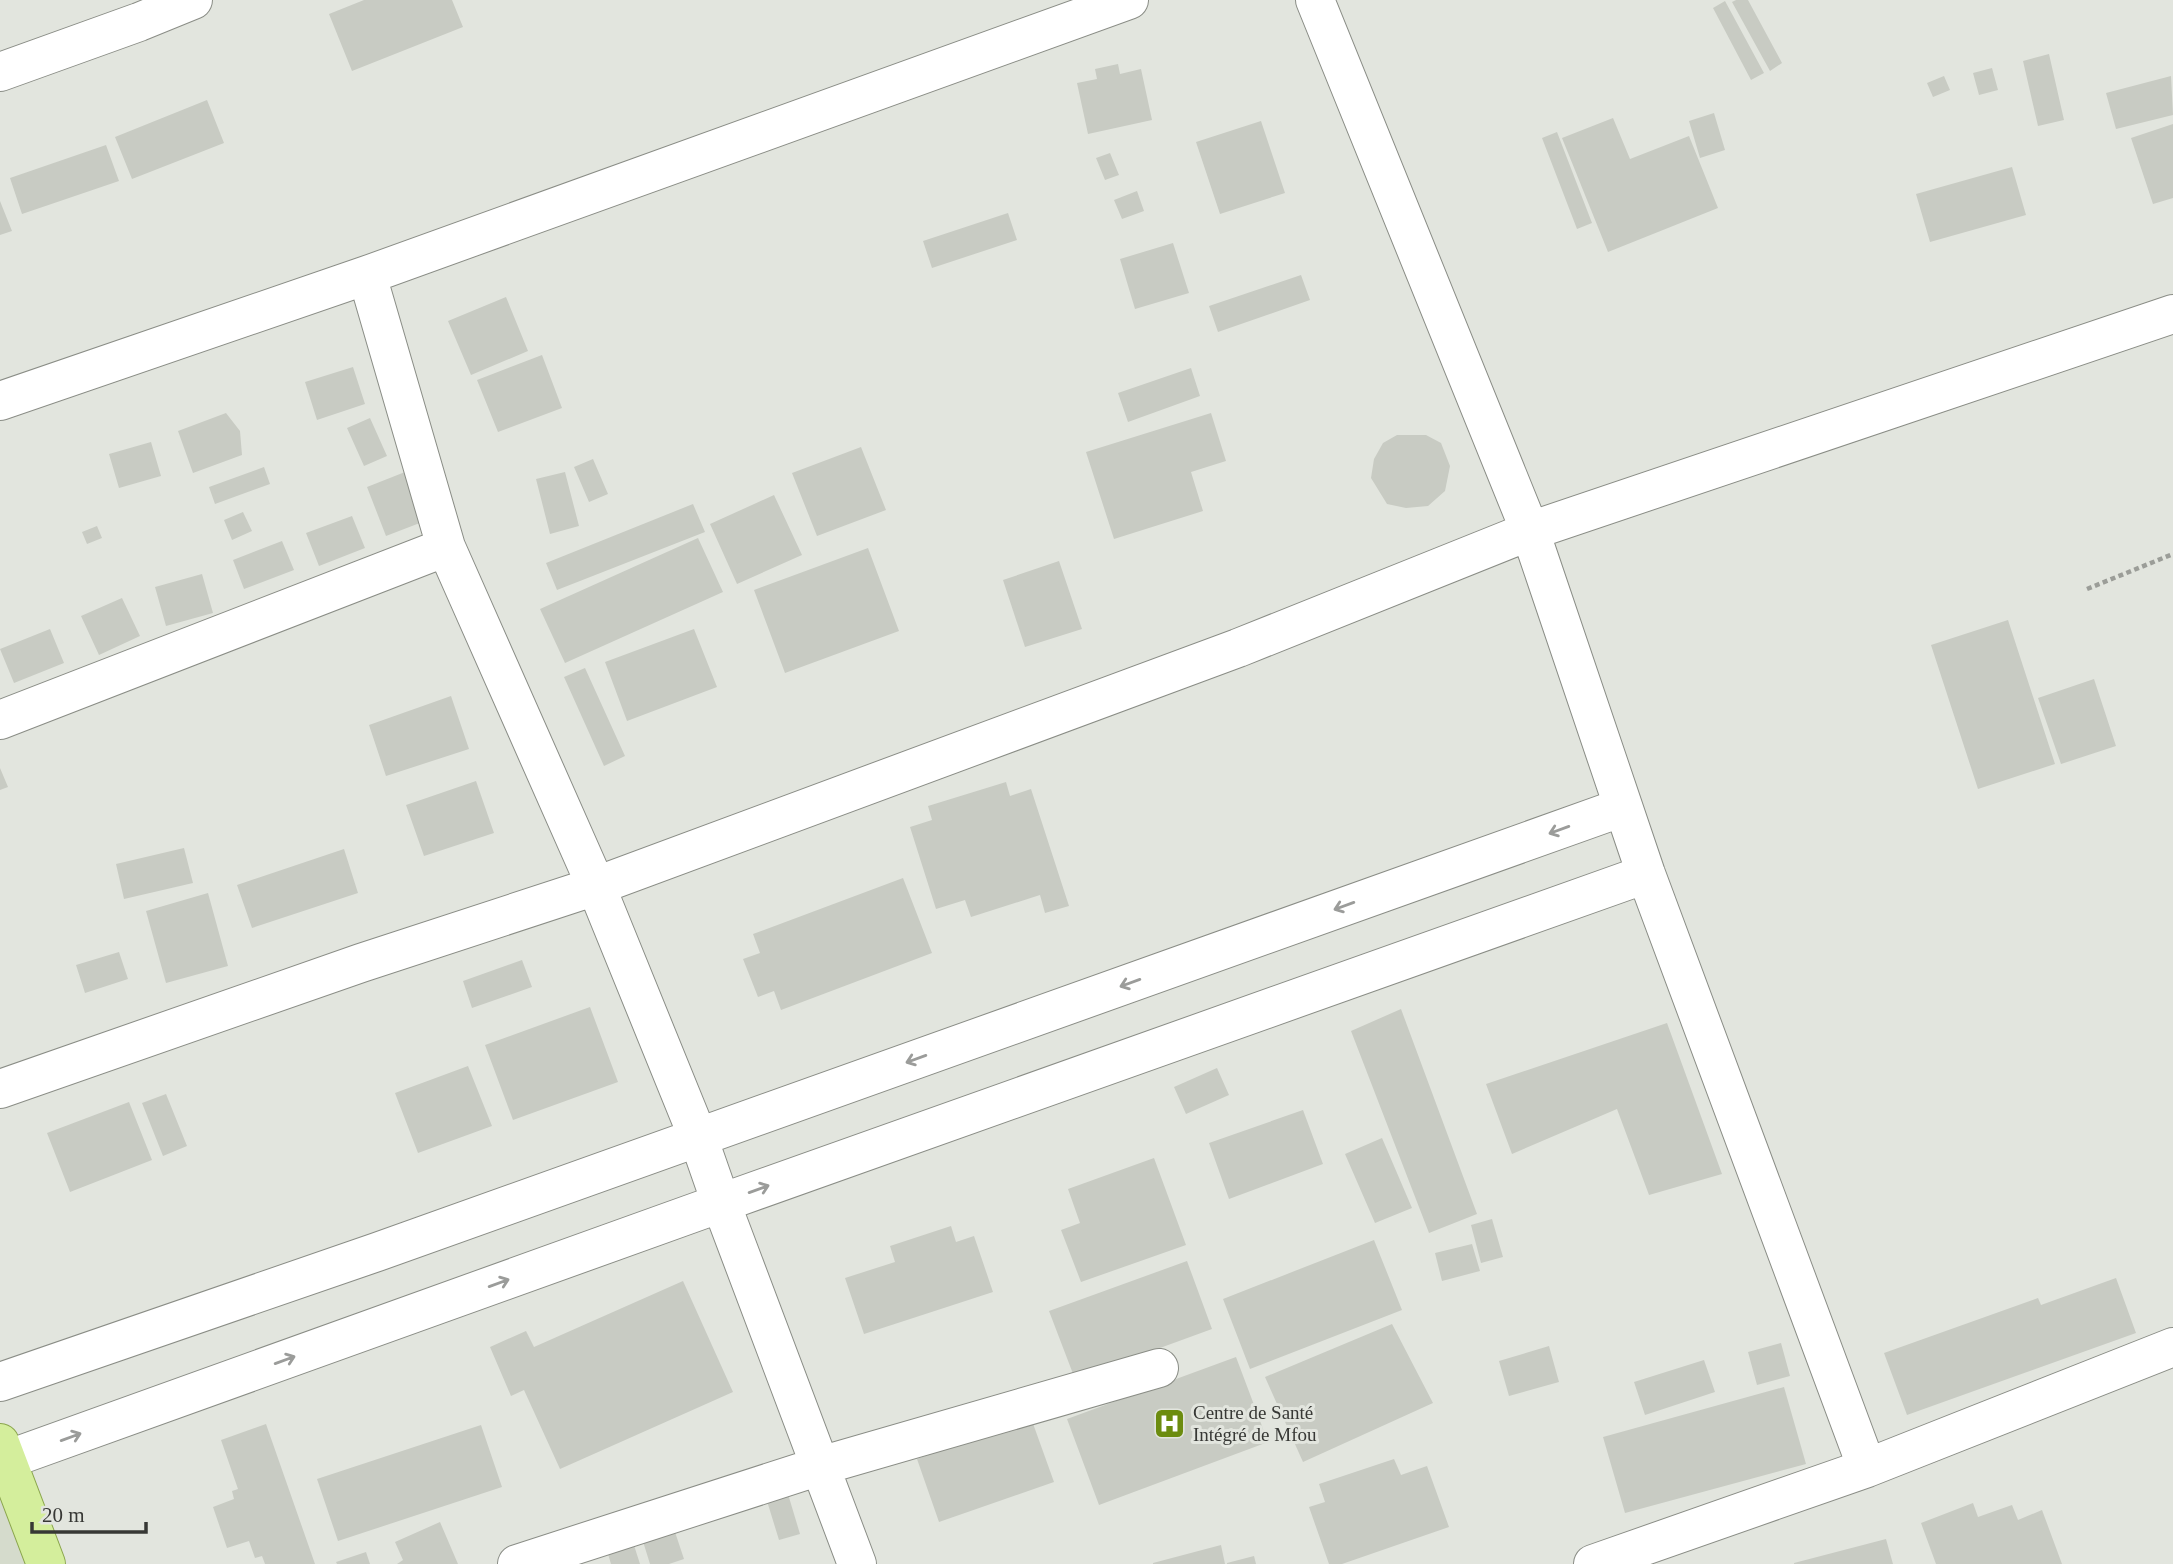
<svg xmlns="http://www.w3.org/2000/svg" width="2173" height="1564" viewBox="0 0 2173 1564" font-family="Georgia,serif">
<rect width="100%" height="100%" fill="#e2e5de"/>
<path fill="#d5dbcc" d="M0,1470L36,1564H0Z"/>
<path fill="#c8cbc3" d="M364,0H452L463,27L352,71L329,14Z
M1736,0H1748L1782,63L1770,71L1732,2Z
M1725,1L1764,73L1751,80L1713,8Z
M2049,54L2064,120L2038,126L2023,61Z
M1118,64L1120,74L1141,69L1152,120L1088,134L1077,83L1097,79L1095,69Z
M1992,68L1998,90L1979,95L1973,73Z
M1944,76L1950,90L1933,97L1927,83Z
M2171,76L2173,115L2116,129L2106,93Z
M207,100L224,143L132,179L115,137Z
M1714,113L1725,150L1700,158L1689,121Z
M1613,118L1630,159L1689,136L1718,208L1608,252L1562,138Z
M1261,121L1285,193L1220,214L1196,142Z
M2173,124V198L2153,204L2131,138Z
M1557,132L1592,223L1577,229L1542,138Z
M106,145L119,181L22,214L10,178Z
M1110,153L1119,175L1105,180L1096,158Z
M2012,167L2026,215L1930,242L1916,194Z
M1137,191L1144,211L1122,219L1114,200Z
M0,201L12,231L0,235Z
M1008,213L1017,240L932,268L923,241Z
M1173,243L1189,293L1135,309L1120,259Z
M1301,275L1310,300L1218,332L1209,306Z
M506,297L528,351L471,375L448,321Z
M542,355L562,408L498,432L477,380Z
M353,367L365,404L317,420L305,382Z
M1191,368L1200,396L1128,422L1118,393Z
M226,413L240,431L242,455L193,473L178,431Z
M1211,413L1226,461L1191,472L1203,511L1114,539L1086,452Z
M370,418L387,456L364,466L347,428Z
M1397,435H1426L1441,443L1450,466L1445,491L1428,506L1406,508L1387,504L1371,478L1374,459L1383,443Z
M151,442L161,476L119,488L109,454Z
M861,447L886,510L817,536L792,473Z
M593,459L608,494L589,502L574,467Z
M264,467L270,484L215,504L209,487Z
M405,472L425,521L386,536L367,487Z
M565,472L579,526L550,534L536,479Z
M774,495L802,555L737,584L710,524Z
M693,504L705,532L557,590L546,563Z
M243,512L252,531L232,540L224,520Z
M352,516L365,548L319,566L306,533Z
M97,526L102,538L87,544L82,532Z
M698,538L723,592L565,663L540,609Z
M282,541L294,570L244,589L233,560Z
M868,548L899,631L785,673L754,590Z
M1059,561L1082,629L1025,647L1003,580Z
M202,574L213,613L166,626L155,587Z
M122,598L140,636L99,655L81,616Z
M2008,620L2055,764L1978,789L1931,645Z
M50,629L64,663L14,683L0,649Z
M694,629L717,687L627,721L605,662Z
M585,668L625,756L604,766L564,677Z
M2094,679L2116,746L2061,764L2038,698Z
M451,696L469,749L386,776L369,725Z
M0,768L8,787L0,790Z
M476,781L494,833L424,856L406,805Z
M1006,782L1010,796L1031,789L1069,906L1045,913L1040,895L971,917L965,900L936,909L910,827L932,820L928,806Z
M184,848L193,883L124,899L116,864Z
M344,849L358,893L252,928L237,885Z
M903,878L932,953L781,1010L774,991L758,997L743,959L760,953L753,934Z
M208,893L228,966L166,983L146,911Z
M119,952L128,979L85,993L76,965Z
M522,960L532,987L472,1008L463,981Z
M590,1007L618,1082L513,1120L485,1045Z
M1401,1009L1477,1214L1429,1233L1351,1031Z
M1667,1023L1722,1174L1649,1195L1617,1109L1512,1154L1486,1084Z
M468,1066L492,1126L418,1153L395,1093Z
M1217,1068L1229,1095L1186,1114L1174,1087Z
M166,1094L187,1146L163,1156L142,1103Z
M129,1102L152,1160L70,1192L47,1133Z
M1303,1110L1323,1164L1229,1199L1209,1143Z
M1382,1138L1412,1208L1375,1223L1345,1154Z
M1154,1158L1186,1245L1081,1282L1061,1230L1080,1223L1068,1189Z
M1492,1219L1503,1257L1481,1263L1471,1225Z
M951,1226L956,1242L974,1236L993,1292L864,1334L845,1278L895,1262L890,1246Z
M1374,1240L1402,1310L1250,1369L1223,1299Z
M1472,1244L1480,1271L1442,1281L1435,1253Z
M1187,1261L1212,1329L1075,1379L1049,1311Z
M2116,1278L2136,1333L1907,1415L1884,1353L2038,1298L2041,1305Z
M683,1281L733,1392L560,1469L524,1390L511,1396L490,1347L526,1331L534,1347Z
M1392,1324L1433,1403L1303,1462L1265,1377Z
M1781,1343L1790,1376L1757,1385L1748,1352Z
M1549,1346L1559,1382L1509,1396L1499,1361Z
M1236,1357L1268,1442L1099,1505L1067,1419Z
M1704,1360L1715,1392L1645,1415L1634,1382Z
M1784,1387L1806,1464L1625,1513L1603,1437Z
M1031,1418L1054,1482L939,1522L917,1459Z
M266,1424L315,1564H265L262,1556L255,1558L249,1541L227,1548L213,1507L234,1499L232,1491L238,1489L221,1440Z
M481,1425L502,1487L338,1541L317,1479Z
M1394,1459L1401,1475L1427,1466L1449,1527L1342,1564H1329L1309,1507L1325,1502L1319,1484Z
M788,1494L800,1534L779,1540L767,1501Z
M1973,1503L1978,1517L2012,1505L2018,1520L2042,1510L2062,1564H1936L1921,1523Z
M440,1522L458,1564H397L403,1560L395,1542Z
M673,1526L684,1559L669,1564H650L641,1535Z
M632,1539L640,1564H611L606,1547Z
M1886,1539L1893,1564H1794V1563Z
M1221,1545L1225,1564H1153V1563Z
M366,1552L370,1564H337L336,1562Z
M1254,1556L1256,1564H1227V1563Z"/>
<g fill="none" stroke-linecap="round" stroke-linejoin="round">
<defs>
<path id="minor" d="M1315,0L1530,531L1646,874L1867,1468L1593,1564
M0,72L139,22L193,0
M367,275L446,547L596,886L698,1137L721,1203L857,1564
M0,401L367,275L1129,0
M0,720L446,547
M0,1089L361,963L596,886L1238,648L1530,531L2173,314
M0,1382L377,1252L1623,807
M6,1460L721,1203L1646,874
M1867,1468L2173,1347
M517,1564L820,1466L1159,1368"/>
<path id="major" d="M0,1443L46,1564"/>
</defs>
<use href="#minor" stroke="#8a8d86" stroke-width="40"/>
<use href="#major" stroke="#8ba64d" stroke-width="40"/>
<path stroke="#9b9d98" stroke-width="4.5" stroke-dasharray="5 3.5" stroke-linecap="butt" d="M2087,589L2173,554"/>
<use href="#minor" stroke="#fff" stroke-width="38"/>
<use href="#major" stroke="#d4ee9c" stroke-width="38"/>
</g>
<defs><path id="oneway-shaft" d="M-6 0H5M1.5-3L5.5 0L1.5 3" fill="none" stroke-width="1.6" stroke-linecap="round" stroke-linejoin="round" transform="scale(1.75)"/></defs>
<g stroke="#9b9c9a">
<use href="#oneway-shaft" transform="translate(1559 830) rotate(160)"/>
<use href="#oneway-shaft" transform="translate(1344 906) rotate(160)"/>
<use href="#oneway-shaft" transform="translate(1130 983) rotate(160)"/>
<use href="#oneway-shaft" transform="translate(916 1059) rotate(160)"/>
<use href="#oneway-shaft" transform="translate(759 1189) rotate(-20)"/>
<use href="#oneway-shaft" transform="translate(499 1283) rotate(-20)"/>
<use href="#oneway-shaft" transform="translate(285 1360) rotate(-20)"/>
<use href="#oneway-shaft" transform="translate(71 1437) rotate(-20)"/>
</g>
<defs>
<symbol id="hospital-square" viewBox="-11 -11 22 22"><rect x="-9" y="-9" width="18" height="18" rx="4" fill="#6c8c0f" stroke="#e2e5de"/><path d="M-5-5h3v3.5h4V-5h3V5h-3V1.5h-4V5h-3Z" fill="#fff"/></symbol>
</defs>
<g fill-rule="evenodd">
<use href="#hospital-square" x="1152" y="1406" width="35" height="35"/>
</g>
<g text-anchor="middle" stroke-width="6" stroke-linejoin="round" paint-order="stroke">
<g font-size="19" fill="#373835" stroke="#e2e5de" text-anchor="start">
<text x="1193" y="1419">Centre de Santé<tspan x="1193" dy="22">Intégré de Mfou</tspan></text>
</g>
</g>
<path d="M32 1522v10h114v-10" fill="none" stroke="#373835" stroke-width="3.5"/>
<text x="42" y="1522" font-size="21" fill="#373835" stroke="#e2e5de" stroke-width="5" paint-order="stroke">20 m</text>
</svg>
